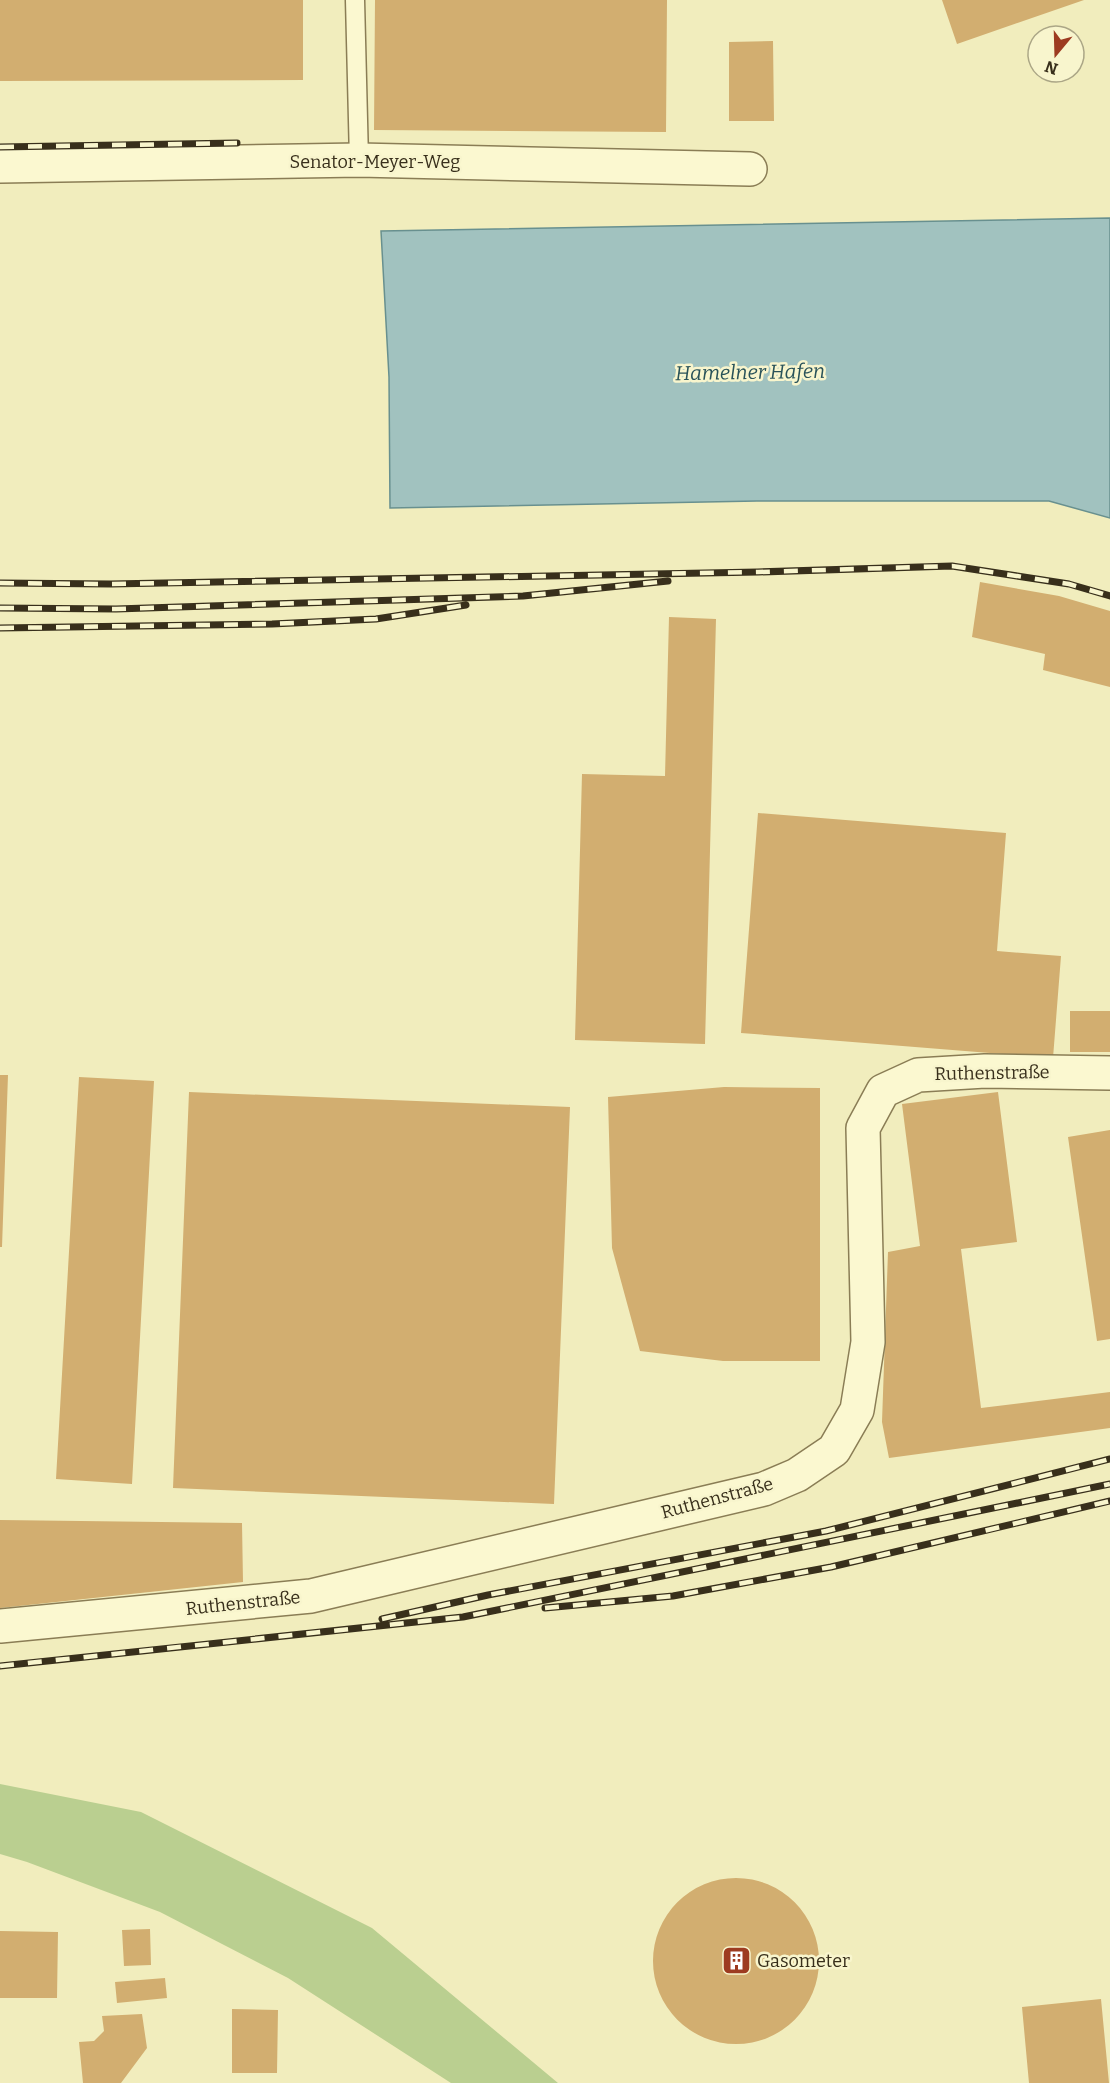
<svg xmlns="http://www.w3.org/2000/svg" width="1110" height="2083" viewBox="0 0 1110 2083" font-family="Bitter,serif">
<rect width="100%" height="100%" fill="#f1edbd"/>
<path fill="#bacf90" d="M0,1784L141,1812L372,1928L558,2083H451L288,1978L160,1912L27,1862L0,1854Z"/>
<path fill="#a1c2bf" stroke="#68908f" stroke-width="1.5" d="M1110,218V518L1049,501H757L390,508L389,377L381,231Z"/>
<path fill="#d2ae70" d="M0,0H303V80L0,81Z
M375,0H667L666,132L374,130Z
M942,0H1084L957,44Z
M773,41L774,121H729V42Z
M980,582L1059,596L1110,611V687L1043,670L1045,654L972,637Z
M669,617L716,619L705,1044L575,1040L582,774L665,776Z
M758,813L1006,833L997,951L1061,956L1053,1058L741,1033Z
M1070,1011H1110V1052H1070Z
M0,1075H8L2,1247H0Z
M79,1077L154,1081L132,1484L56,1479Z
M724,1087L820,1088V1361H723L640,1351L612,1248L608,1097Z
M189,1092L570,1107L554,1504L173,1488Z
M998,1092L1017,1242L961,1249L981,1408L1110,1392V1428L889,1458L882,1422L888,1252L920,1246L902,1104Z
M1110,1130V1339L1097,1341L1068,1137Z
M0,1520L242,1523L243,1582L0,1608Z
M653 1961a83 83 0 1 1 166 0a83 83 0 1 1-166 0Z
M150,1929L151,1965L124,1966L122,1930Z
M0,1931L58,1932L57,1998H0Z
M165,1978L167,1998L117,2003L115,1982Z
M1101,1999L1109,2083H1029L1022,2007Z
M232,2009L278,2010L277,2073H232Z
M142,2014L147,2048L121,2083H83L79,2042L94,2041L104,2031L102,2016Z"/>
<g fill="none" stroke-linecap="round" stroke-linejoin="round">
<defs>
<path id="lane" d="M355,0L359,160"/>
<path id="street" d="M0,166L359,160L750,169
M0,1626L311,1596L764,1489L797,1475L834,1450L857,1410L868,1342L863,1128L883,1091L918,1075L985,1071L1110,1073"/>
</defs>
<use href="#lane" stroke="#8a7d55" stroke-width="21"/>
<use href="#street" stroke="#8a7d55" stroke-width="36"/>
<use href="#lane" stroke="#fbf8d0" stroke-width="18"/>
<use href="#street" stroke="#fbf8d0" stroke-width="33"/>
<defs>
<path id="rail" d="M0,147L237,143
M0,583L111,584L758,572L952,566L1069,584L1110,596
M0,608L116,609L523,596L668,581
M0,628L272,624L376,619L466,605
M545,1608L673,1596L831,1567L1110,1501
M382,1619L488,1595L826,1531L1110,1459
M0,1666L463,1617L1110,1484"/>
</defs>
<use href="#rail" stroke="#382f1b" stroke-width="7"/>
<use href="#rail" stroke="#f8f5cd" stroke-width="4.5" stroke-dasharray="14" stroke-linecap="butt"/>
</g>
<defs>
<symbol id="building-square" viewBox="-11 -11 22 22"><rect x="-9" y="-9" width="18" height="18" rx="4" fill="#9d3b20" stroke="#f8f5cd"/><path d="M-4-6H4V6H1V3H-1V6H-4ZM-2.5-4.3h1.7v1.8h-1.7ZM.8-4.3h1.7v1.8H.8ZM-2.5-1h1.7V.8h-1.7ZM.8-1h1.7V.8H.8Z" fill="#fff"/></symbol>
</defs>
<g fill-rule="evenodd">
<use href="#building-square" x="720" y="1944" width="33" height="33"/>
</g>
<g text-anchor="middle" stroke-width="5" stroke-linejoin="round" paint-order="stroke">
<g font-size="18" fill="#382f1b" stroke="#f8f5cd">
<text x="375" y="168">Senator-Meyer-Weg</text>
<text transform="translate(992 1073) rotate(-1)" y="6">Ruthenstraße</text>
<text transform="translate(717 1498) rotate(-15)" y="6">Ruthenstraße</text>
<text transform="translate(243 1603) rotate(-6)" y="6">Ruthenstraße</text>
</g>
<g font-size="18" fill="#382f1b" stroke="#f8f5cd" text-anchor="start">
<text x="757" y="1967">Gasometer</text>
</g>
<g font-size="20" font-style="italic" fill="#295259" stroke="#f8f5cd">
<text transform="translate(750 372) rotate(-1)" y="7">Hamelner Hafen</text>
</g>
</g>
<g transform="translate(1056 54) rotate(199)"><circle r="28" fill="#f8f5cd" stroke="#aba686" stroke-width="1.5"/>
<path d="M0-4.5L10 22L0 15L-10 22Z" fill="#9d3b20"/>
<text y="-9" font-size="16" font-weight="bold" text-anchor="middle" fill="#382f1b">N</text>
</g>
</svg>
